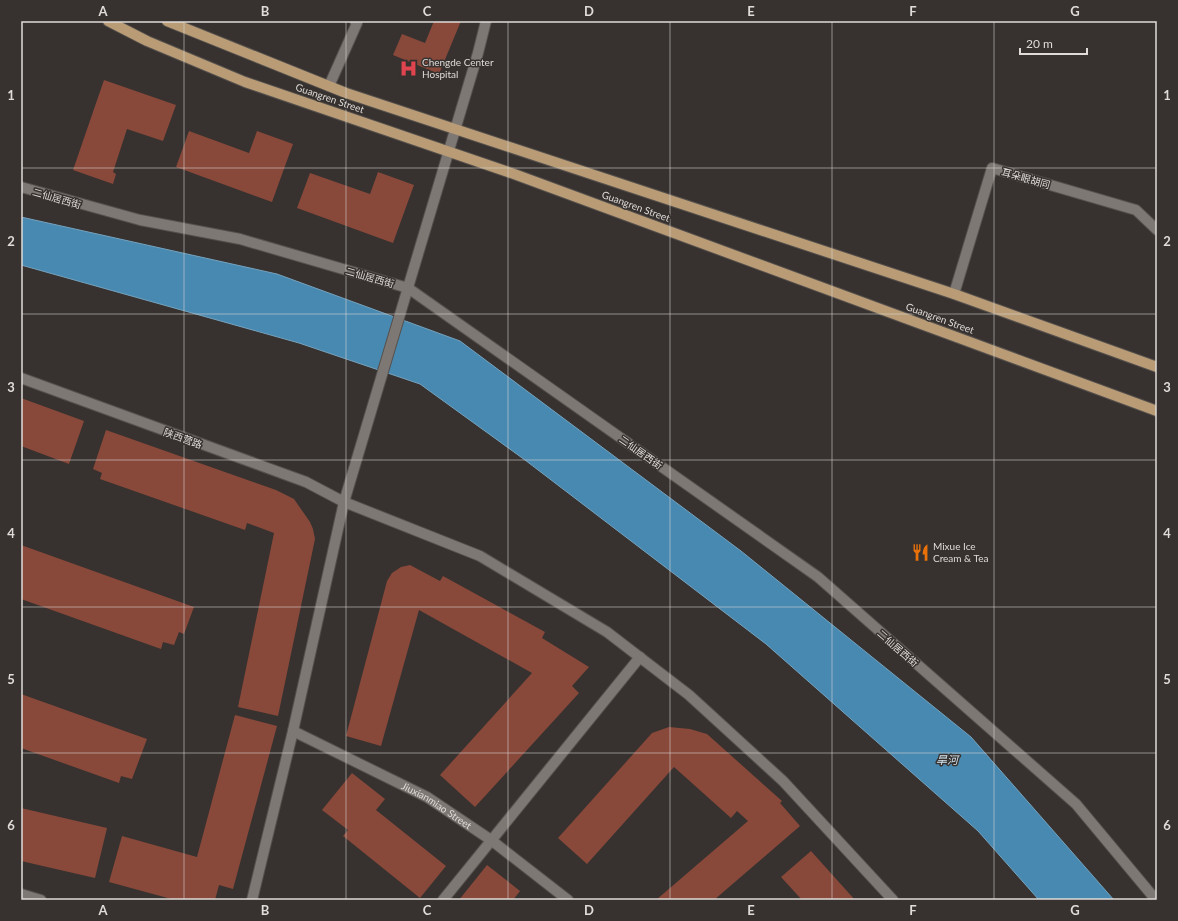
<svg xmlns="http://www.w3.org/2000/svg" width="1178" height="921" viewBox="0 0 1178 921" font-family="Lato,'Noto Sans SC',sans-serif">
<rect width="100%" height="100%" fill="#37322f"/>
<path fill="#4889b1" stroke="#75a2bd" d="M21,217L277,274L460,341L741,551L971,737L1114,900H1039L978,831L766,644L525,460L420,384L299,343L21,265Z"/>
<path fill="#88483a" d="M434,21H461L439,74L393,55L402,34L425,43Z
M104,80L176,105L163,141L127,129L113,172L116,174L113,184L73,170Z
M189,131L249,153L257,131L293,144L272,202L176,167Z
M378,172L414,185L393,243L297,208L310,173L370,194Z
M21,398L84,421L69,464L21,446Z
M106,430L276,490L294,499L310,522L313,529L315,539L278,716L238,707L274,533L247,523L245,530L100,479L102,473L93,469Z
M21,545L194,607L184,634L179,632L174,645L163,642L161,649L21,599Z
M410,565L440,581L443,576L545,632L542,638L589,667L572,686L579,693L475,807L440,775L532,673L419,610L381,746L346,736L387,581L392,573L401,567Z
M21,694L147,739L132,779L121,776L119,783L21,748Z
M235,715L277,726L233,889L219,885L215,900H175L109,882L122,836L197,857Z
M669,727L690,729L707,734L782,801L780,803L800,826L714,900H656L748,821L737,811L731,818L674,767L587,864L558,838L652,733Z
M352,773L385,799L376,810L446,866L420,898L343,836L348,830L322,810Z
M21,808L107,828L95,878L21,861Z
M811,851L855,900H802L781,877Z
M487,865L520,891L513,900H459Z"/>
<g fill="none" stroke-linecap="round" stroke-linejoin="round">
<defs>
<path id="lane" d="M329,86L357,23L355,21
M443,900L640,657"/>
<g id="street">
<path d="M21,187L140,220L240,239L408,288L818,577L1076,804L1156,900"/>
<path d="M954,294L992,168L1136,210L1157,230"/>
<path d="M21,378L306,482L344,502L480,556L607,632L689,695L783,781L893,900"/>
<path id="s1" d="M293,731L427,797L491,840L568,900"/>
<path d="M21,894L41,900"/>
<path d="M252,900L293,731L344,502L478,53L486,21"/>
</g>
<path id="primary" d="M108,21L147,41L245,82L514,174L1157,411
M167,21L346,93L954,294L1157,367"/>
</defs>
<use href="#lane" stroke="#55504d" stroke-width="12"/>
<use href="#street" stroke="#55504d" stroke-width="12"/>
<use href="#primary" stroke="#55504d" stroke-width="12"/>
<use href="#lane" stroke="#7e7874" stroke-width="10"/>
<use href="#street" stroke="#7e7874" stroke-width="10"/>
<use href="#primary" stroke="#b99c75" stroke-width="10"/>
</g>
<path fill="none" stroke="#dfdcd9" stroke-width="1" stroke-opacity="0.55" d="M184,21V900M346,21V900M508,21V900M670,21V900M832,21V900M994,21V900M21,168H1157M21,314H1157M21,460H1157M21,607H1157M21,753H1157"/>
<defs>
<symbol id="hospital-bare" viewBox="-9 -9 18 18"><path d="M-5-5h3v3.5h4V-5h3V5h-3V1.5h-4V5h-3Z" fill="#e0444e" stroke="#37322f" stroke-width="2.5" paint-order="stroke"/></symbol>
<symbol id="restaurant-bare" viewBox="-9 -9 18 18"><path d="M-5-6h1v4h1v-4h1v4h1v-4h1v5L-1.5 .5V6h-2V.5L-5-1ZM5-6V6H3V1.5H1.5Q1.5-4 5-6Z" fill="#e8710a" stroke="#37322f" stroke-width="2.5" paint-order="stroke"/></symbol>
</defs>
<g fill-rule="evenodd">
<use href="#hospital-bare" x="396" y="56" width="25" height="25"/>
<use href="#restaurant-bare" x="908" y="540" width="25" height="25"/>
</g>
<g text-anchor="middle" stroke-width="3" stroke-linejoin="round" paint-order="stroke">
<g font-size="10" fill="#dfdcd9" stroke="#37322f" text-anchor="start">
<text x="422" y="66">Chengde Center<tspan x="422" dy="12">Hospital</tspan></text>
<text x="933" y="550">Mixue Ice<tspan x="933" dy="12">Cream &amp; Tea</tspan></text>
</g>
<g font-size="10" fill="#dfdcd9" stroke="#37322f">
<text transform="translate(330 98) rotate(19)" y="4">Guangren Street</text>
<text transform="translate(1026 178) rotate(16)" y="4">耳朵眼胡同</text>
<text transform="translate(57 198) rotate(16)" y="4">二仙居西街</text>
<text transform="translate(636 206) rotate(20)" y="4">Guangren Street</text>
<text transform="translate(370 277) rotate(16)" y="4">二仙居西街</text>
<text transform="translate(940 318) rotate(20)" y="4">Guangren Street</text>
<text transform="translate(183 438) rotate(20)" y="4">陕西营路</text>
<text transform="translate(641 452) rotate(35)" y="4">二仙居西街</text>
<text transform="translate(898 648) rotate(41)" y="4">二仙居西街</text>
<text dy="4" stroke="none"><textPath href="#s1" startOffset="162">Jiuxianmiao Street</textPath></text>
</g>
<g font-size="11" font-style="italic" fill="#d6e7f3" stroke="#37322f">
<text x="947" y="764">旱河</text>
</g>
</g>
<rect width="1178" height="921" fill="none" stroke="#37322f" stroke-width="44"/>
<path d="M1020 48v6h67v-6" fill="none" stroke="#dfdcd9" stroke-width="2"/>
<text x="1026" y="48" font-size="12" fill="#dfdcd9" stroke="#37322f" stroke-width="3" paint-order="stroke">20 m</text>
<rect x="22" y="22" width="1134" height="877" fill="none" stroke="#dfdcd9" stroke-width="1.5"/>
<g font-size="13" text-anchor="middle" font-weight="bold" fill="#dfdcd9">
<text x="103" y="16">A</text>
<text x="265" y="16">B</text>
<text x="427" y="16">C</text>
<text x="589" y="16">D</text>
<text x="751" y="16">E</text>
<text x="913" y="16">F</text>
<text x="1075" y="16">G</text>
<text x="11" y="100">1</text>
<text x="1167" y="100">1</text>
<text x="11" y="246">2</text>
<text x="1167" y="246">2</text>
<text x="11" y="392">3</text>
<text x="1167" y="392">3</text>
<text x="11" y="538">4</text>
<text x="1167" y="538">4</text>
<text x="11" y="684">5</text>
<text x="1167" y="684">5</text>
<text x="11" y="830">6</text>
<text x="1167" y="830">6</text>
<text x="103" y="915">A</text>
<text x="265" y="915">B</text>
<text x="427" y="915">C</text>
<text x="589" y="915">D</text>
<text x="751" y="915">E</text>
<text x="913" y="915">F</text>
<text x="1075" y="915">G</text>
</g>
</svg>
